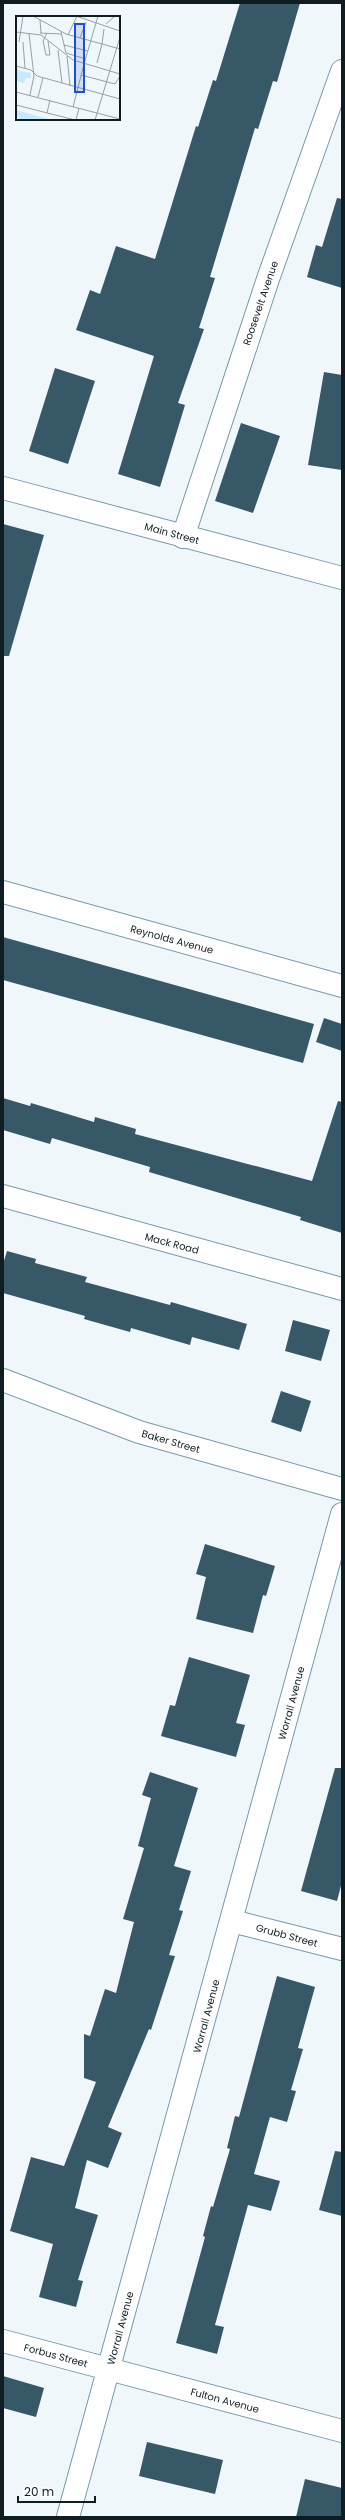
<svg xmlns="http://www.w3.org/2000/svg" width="345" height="2520" viewBox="0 0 345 2520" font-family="Poppins,sans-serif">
<rect width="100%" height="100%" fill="#f0f7fb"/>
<path fill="#375867" d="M240,3H300L277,82L273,81L258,129L255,128L210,277L215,278L199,328L204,329L178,403L185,405L160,487L118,474L154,356L76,330L90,290L100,294L116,246L155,259L196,126L198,127L213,80L216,81Z
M337,198L342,199V288L307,277L316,245L322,247Z
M55,368L95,381L68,464L29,451Z
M324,372L342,375V470L308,465Z
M241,423L280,436L253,513L215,501Z
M3,524L44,535L9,656H3Z
M3,937L314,1024L303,1063L3,980Z
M324,1018L342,1024V1051L316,1042Z
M3,1098L30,1106L31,1103L94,1122L95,1117L136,1129L135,1134L312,1181L338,1101L342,1102V1233L300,1220L301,1217L149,1172L150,1167L52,1138L50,1144L3,1130Z
M7,1251L36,1259L35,1263L87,1277L85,1282L170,1305L171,1302L247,1324L239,1350L192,1337L190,1345L131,1328L130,1332L84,1319L85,1316L3,1293V1264Z
M293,1320L330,1330L321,1361L285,1351Z
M281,1391L311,1401L301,1432L271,1422Z
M205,1544L275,1566L266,1596L263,1595L253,1633L196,1619L206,1577L196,1574Z
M189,1657L250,1675L236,1723L245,1725L236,1757L161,1736L170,1705L175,1706Z
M335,1768H342V1882L337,1901L301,1891Z
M150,1772L198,1788L174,1866L191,1871L179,1910L183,1911L169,1955L175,1956L151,2030L149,2029L108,2127L122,2133L108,2168L87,2160L75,2208L98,2215L78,2280L83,2281L76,2307L39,2297L53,2244L10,2231L31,2157L64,2166L96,2082L84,2078V2034L90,2036L105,1989L116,1993L134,1922L123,1919L144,1848L138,1846L151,1798L142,1795Z
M277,1976L315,1987L298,2048L303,2049L291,2090L296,2091L287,2122L270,2117L254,2174L280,2181L271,2211L248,2205L215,2325L224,2327L217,2354L176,2343L205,2237L203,2236L211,2206L213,2207L230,2149L227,2148L235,2116L239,2117Z
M335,2151L342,2152V2216L319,2210Z
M3,2376L44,2388L36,2417L3,2408Z
M147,2442L223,2460L215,2494L139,2476Z
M305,2479L342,2488V2517H296Z"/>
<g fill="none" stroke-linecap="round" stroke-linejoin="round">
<defs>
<path id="street" d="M183,537L268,279L342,71
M3,892L342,986
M3,1196L342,1289
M232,1921L342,1949
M3,2341L342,2431
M68,2517L342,1514"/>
<path id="secondary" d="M3,488L342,578"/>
<path id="highway" d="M3,1380L139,1432L342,1489"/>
</defs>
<use href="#street" stroke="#7699a9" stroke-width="24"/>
<use href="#secondary" stroke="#7699a9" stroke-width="24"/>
<use href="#highway" stroke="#7699a9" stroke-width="24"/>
<use href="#street" stroke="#fff" stroke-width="22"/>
<use href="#secondary" stroke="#fff" stroke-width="22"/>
<use href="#highway" stroke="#fff" stroke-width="22"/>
</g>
<g text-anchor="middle" stroke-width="4" stroke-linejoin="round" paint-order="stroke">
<g font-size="10" fill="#0f1d23" stroke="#fff">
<text transform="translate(260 303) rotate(-71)" y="4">Roosevelt Avenue</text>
<text transform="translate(172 533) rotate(15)" y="4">Main Street</text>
<text transform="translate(172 939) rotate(15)" y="4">Reynolds Avenue</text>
<text transform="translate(172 1243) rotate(15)" y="4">Mack Road</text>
<text transform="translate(171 1441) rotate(16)" y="4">Baker Street</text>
<text transform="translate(291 1703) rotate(-75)" y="4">Worrall Avenue</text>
<text transform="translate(287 1935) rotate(15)" y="4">Grubb Street</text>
<text transform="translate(206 2016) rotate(-75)" y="4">Worrall Avenue</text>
<text transform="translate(120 2328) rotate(-75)" y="4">Worrall Avenue</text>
<text transform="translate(56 2355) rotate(15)" y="4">Forbus Street</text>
<text transform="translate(225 2400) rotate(15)" y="4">Fulton Avenue</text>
</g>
</g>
<g transform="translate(16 16)">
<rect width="104" height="104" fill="#f0f7fb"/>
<path d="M0,54L15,57V62H10L8,67L0,65ZM0,94L36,104H4L3,101L0,100Z" fill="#c5eafc"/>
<path fill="none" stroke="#96a0a5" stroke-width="1" d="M17,0L50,18L104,33M60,0L104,15M24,4L25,17M90,8L99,0M0,16L25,19L57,44L104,58M45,16L50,37L70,43M24,17L45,18M31,17L27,25L30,39H34L32,25M13,18L18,60L14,79M52,19L61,0M64,22L70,6M3,26L7,0M7,26L9,52M86,28L88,13M48,29L72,35M42,34L46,67M51,40L54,70M81,47L86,28M68,48L82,0M0,50L15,54L21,60L104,83M65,59L99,68L104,60M0,76L104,103M22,81L27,62M0,89L59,104M57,91L68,48M31,97L34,84M60,104L63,92M79,104L104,21"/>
<path fill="#1d4ed8" fill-opacity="0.15" stroke="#1d4ed8" stroke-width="2" d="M59,8H68V76H59Z"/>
<rect width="104" height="104" fill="none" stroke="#0f1d23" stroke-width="2"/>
</g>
<rect width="345" height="2520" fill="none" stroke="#0f1d23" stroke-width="8"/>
<path d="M18 2496v6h77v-6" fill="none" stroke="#0f1d23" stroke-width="2"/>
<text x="24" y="2496" font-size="12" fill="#0f1d23" stroke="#ffffff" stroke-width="3" paint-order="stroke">20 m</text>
</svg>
